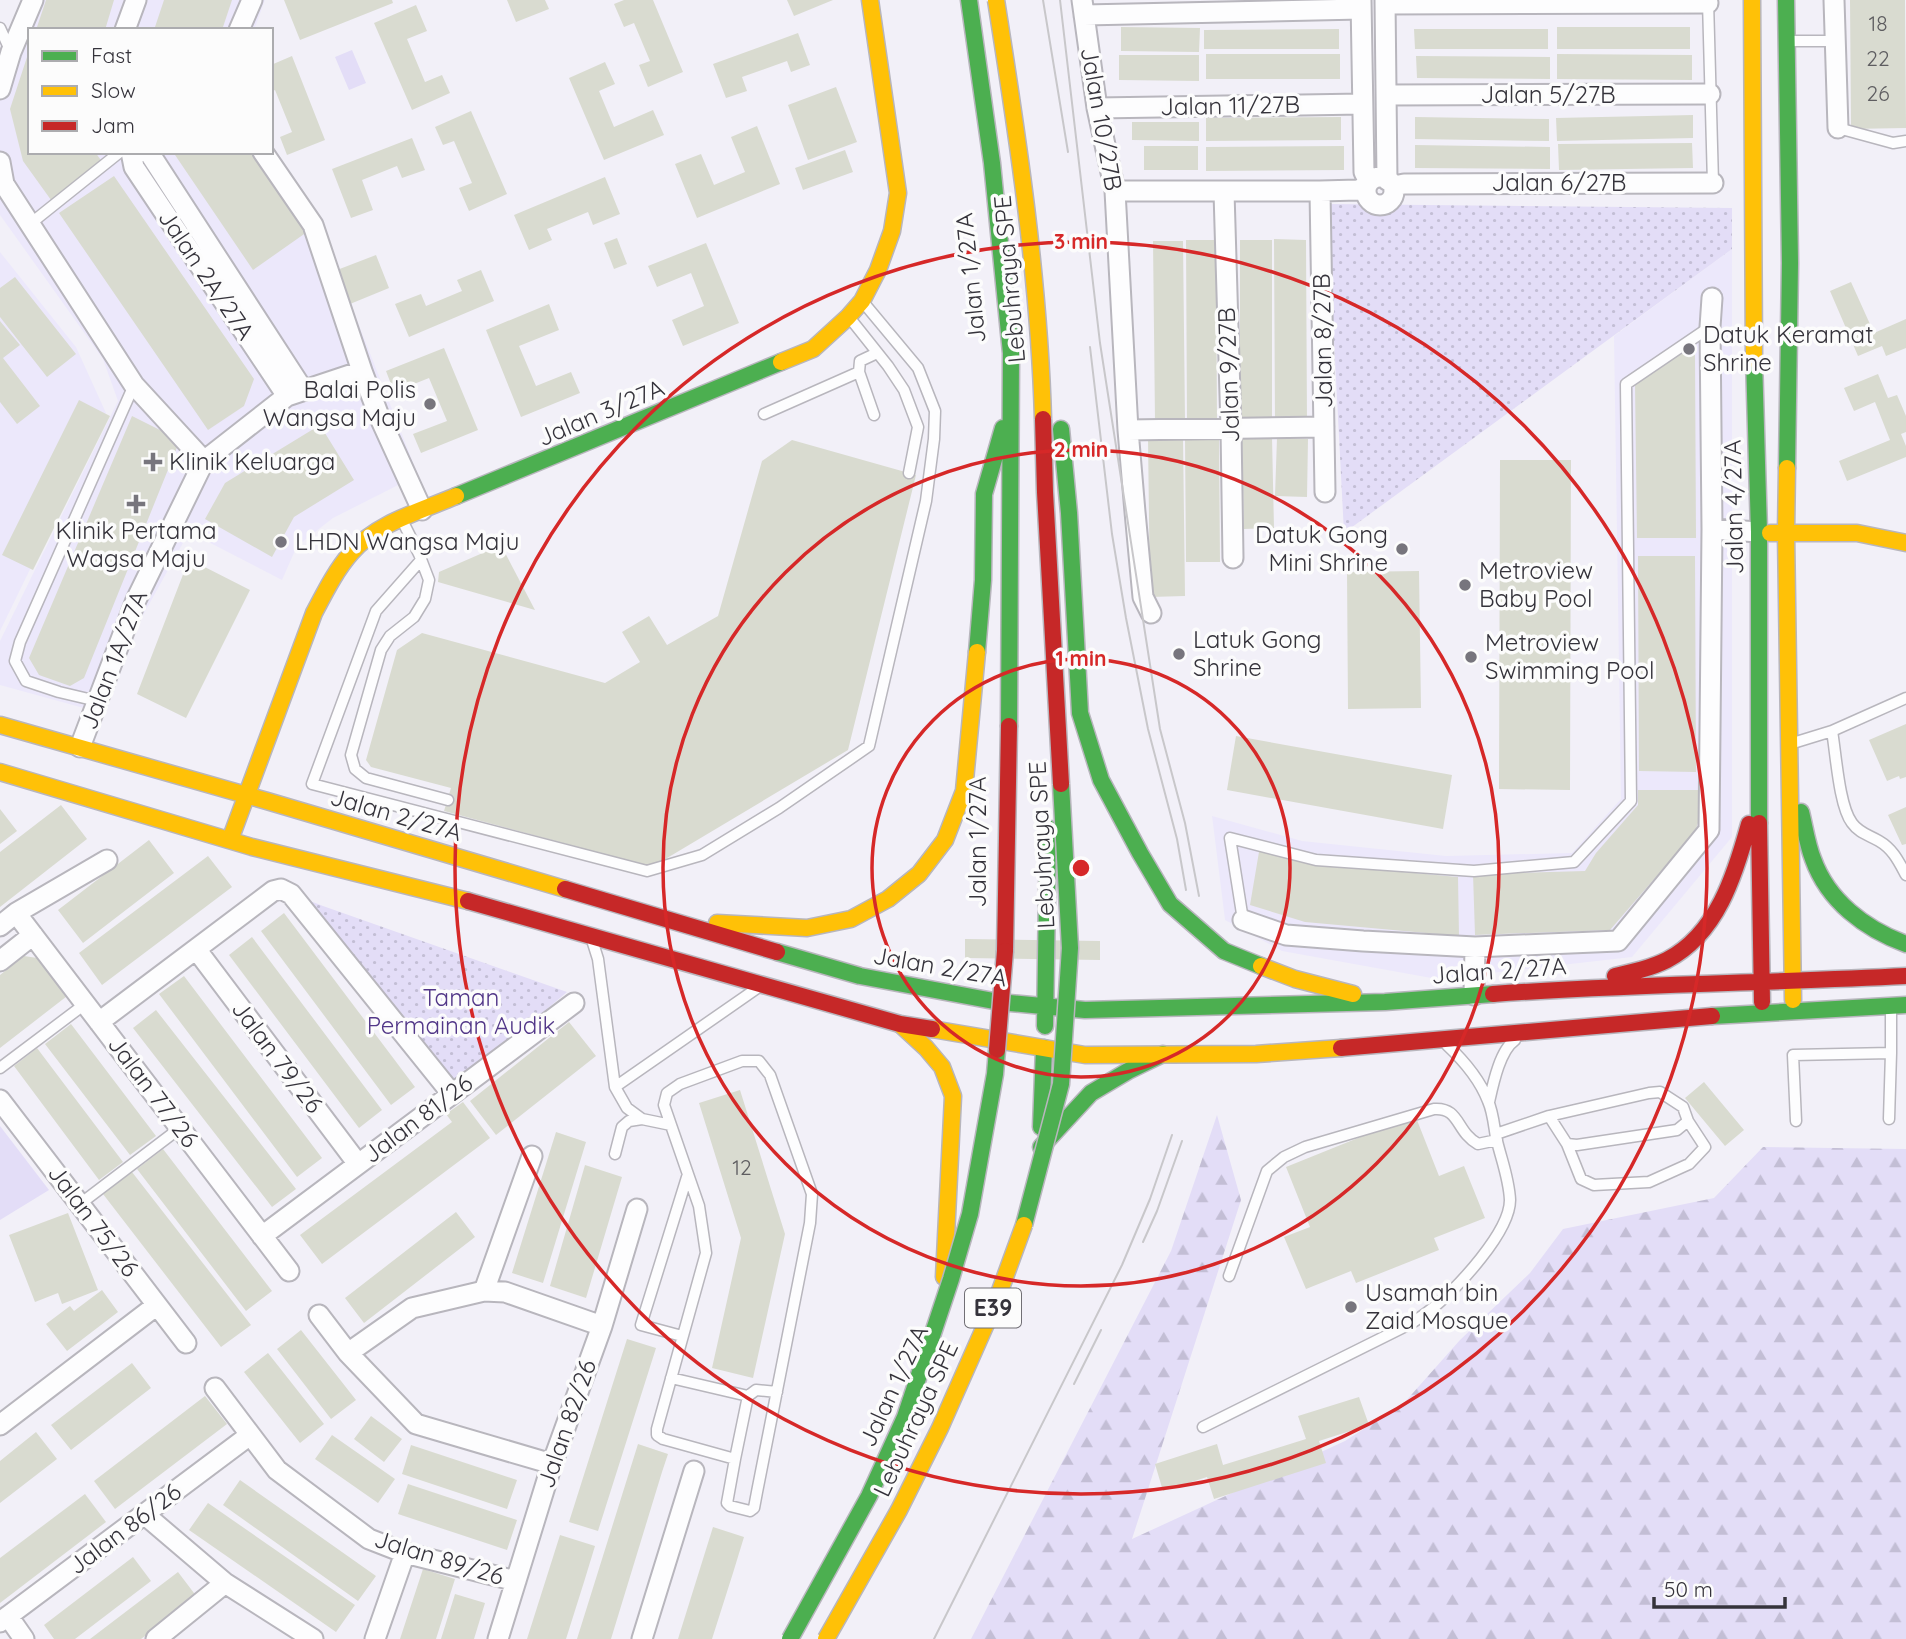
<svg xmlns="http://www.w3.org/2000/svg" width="1906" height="1639" viewBox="0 0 1906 1639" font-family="Quicksand,sans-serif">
<defs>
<pattern id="grass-dots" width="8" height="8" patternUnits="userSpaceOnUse" patternTransform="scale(1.75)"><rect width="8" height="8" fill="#e3ddf7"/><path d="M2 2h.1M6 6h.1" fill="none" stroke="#c3bed5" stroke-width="1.8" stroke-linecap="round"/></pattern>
<pattern id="forest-firs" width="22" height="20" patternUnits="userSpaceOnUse" patternTransform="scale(1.75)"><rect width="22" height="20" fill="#e3ddf7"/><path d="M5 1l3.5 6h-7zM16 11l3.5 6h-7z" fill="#c3bed5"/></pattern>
</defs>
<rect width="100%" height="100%" fill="#f2f0f8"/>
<path fill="#ece8fb" d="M23,0H265L254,30H30V152H271V146L319,224L418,475L333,518L297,546L282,580L189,532L136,628L102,713L0,685V641L118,401L103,359L0,215V63Z
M1732,249V837L1632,957L1437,979L1282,951L1225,920L1212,816L1302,841L1446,856L1572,853L1621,799L1614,336Z
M0,252L76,347L106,413L0,631Z"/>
<path fill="url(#grass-dots)" d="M1327,204L1732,208V249L1344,533Z
M300,897L323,906L567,992L453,1089Z"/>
<path fill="url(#forest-firs)" d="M1217,1115L1241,1200L1132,1539L1345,1441L1404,1403L1460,1340L1530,1273L1563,1229L1714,1198L1763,1147L1906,1149V1639H971L1171,1251Z"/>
<path fill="#e3ddf7" d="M352,50L366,83L349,90L335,57Z
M0,1126L49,1190L0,1220Z"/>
<path fill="#d9dbd0" d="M46,0H114L105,30H36Z
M164,0H232L222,30H154Z
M284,0H392L393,3L300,40Z
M507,0H545L549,9L516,22Z
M624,0H653L683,72L648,87L639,65L650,61L634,23L624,27L614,4Z
M787,0H833L794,16Z
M1850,0H1905L1906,128L1851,129Z
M416,5L427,31L407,39L425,82L442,75L450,93L412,110L374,23Z
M1121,27L1200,28L1199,52L1121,51Z
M1557,27H1690V49H1557Z
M1339,29V49H1204V30Z
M1414,29H1548V49H1415Z
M798,33L810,65L791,72L787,61L742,77L747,91L726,98L713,64Z
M29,51L30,152H95L103,163L51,200L23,161L10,109Z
M1206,54H1340V79H1206Z
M1557,54L1692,55V80L1557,79Z
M1119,55H1199V81L1119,80Z
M292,56L325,140L287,155L280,137L292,132L275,90L271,92V65Z
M1416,56L1550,57V79L1417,78Z
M605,62L615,84L599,91L614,127L653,110L664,135L604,160L569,78Z
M836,87L857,142L808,160L788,105Z
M471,111L507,194L469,211L459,188L472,183L454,141L443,145L435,127Z
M1693,115V138L1557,141L1556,118Z
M1341,117V140L1206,141V118Z
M1415,117L1549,119V141L1415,139Z
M1132,122H1199V141L1132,140Z
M757,126L780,184L697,218L675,164L701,154L714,185L745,172L731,137Z
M412,138L425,170L402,178L397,166L362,180L373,210L351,218L332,169Z
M1692,143L1693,168L1559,170L1558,144Z
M1415,145L1550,147V169L1415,168Z
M1144,146H1198V170H1144Z
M1344,146V170L1206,171V147Z
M845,150L853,172L803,190L795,168Z
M173,152H253L307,232L253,270Z
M114,176L254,379L244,406L208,430L59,213Z
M605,177L620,214L593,225L588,212L547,229L552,240L529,250L514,215Z
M617,238L627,264L614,269L604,243Z
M1274,239L1306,240L1307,423H1275Z
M1186,240H1216L1217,422H1187Z
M1240,240H1272V422H1240Z
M1153,241H1183L1185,420H1155Z
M706,243L739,323L683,346L672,320L704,306L691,273L657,287L648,266Z
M376,255L389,288L350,304L337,270Z
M481,270L494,301L409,337L395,304L421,294L426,306L462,291L457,280Z
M15,277L76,354L47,377L0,317V288Z
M1851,282L1874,333L1906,319V348L1886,356L1882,346L1858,356L1830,291Z
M549,304L559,330L519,346L536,386L571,372L580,393L521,417L486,330Z
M0,321L20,345L3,358L40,406L17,424L0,402Z
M444,348L478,430L421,453L413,434L447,421L429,378L394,392L386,371Z
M1671,354H1695L1696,538H1637L1635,384Z
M1878,374L1888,398L1897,395L1906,416V432L1901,434L1906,446V457L1847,481L1839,461L1890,440L1875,402L1854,411L1844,388Z
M79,400L110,416L33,570L2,555Z
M132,416L180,440L84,678L70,686L39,675L29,658Z
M320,425L354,480L294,517L272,557L205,519L225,483Z
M1183,437L1185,596L1150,597L1148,438Z
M1185,437H1219L1220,562H1186Z
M1242,437H1272L1274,528L1244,529Z
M1277,438L1308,439L1307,497L1275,496Z
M792,440L916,475L848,750L652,867L444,811L451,788L371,767L366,760L397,650L422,633L605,683L640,662L622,632L649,616L667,645L718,616L762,461Z
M1500,460H1571L1570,790L1499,789Z
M501,545L535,610L438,582L439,572Z
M1638,556H1695L1696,772L1639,771Z
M189,559L250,590L186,718L137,694Z
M1419,571L1421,708L1348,709L1347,572Z
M1906,724V777L1900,779L1899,776L1887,781L1869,740Z
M1236,736L1452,775L1443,829L1227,790Z
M1638,790H1699L1698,823L1695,832L1610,930L1475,935L1473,874L1585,871L1596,853L1638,805Z
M61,805L87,839L0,907V852Z
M1906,807V844L1902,845L1888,815Z
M0,809L17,831L0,844Z
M149,840L174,873L83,943L58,910Z
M1260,846L1317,864L1458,877L1459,936L1305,922L1250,905Z
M208,856L232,887L102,985L79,953Z
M284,913L415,1087L391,1105L261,931Z
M252,937L382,1110L359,1128L229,955Z
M965,939L1100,941V960L965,958Z
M24,956L44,959L71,993L0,1048V975Z
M184,976L322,1158L297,1177L159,994Z
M156,1010L296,1189L272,1207L133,1028Z
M569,1022L596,1056L496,1135L470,1101Z
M71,1024L156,1136L130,1155L45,1044Z
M37,1048L123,1162L99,1180L14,1066Z
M1704,1082L1744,1130L1725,1146L1685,1098Z
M740,1090L785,1234L753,1378L712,1368L741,1238L699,1103Z
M463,1102L490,1138L322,1264L300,1235L452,1122L446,1114Z
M1415,1115L1439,1176L1464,1166L1485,1218L1434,1238L1439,1250L1356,1283L1351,1271L1306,1289L1284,1237L1310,1227L1286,1167Z
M556,1132L586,1142L543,1283L512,1273Z
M163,1149L272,1291L246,1311L137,1169Z
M585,1165L622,1177L586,1298L550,1286Z
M132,1172L251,1325L221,1347L103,1194Z
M456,1212L475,1237L364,1323L345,1298Z
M68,1213L98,1290L62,1304L58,1293L35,1302L9,1235Z
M102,1290L118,1312L67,1351L46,1324L70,1306L74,1311Z
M301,1330L356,1400L331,1419L277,1349Z
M627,1339L656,1348L598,1531L569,1522Z
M268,1353L324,1424L300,1443L244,1372Z
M132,1363L151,1388L71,1450L51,1425Z
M205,1396L227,1424L115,1509L94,1481Z
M1359,1397L1369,1425L1319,1441L1326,1463L1214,1499L1207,1477L1163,1491L1155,1464L1217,1444L1223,1465L1306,1439L1298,1416Z
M371,1416L402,1439L384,1462L354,1439Z
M36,1432L57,1459L0,1503V1461Z
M332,1435L395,1479L378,1503L315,1459Z
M638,1444L668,1454L662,1472L611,1639H577Z
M411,1445L517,1480L507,1509L402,1474Z
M240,1480L376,1576L358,1601L223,1505Z
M408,1484L517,1520L507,1550L398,1514Z
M85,1494L106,1522L0,1603V1558Z
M208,1503L355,1605L336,1632L189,1530Z
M713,1527L744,1537L733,1573L712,1639H678Z
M560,1535L595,1546L584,1582L566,1639H527Z
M133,1557L151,1581L75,1639H54L44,1625Z
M423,1569L455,1579L436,1639H400Z
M178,1572L197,1597L141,1639H90Z
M455,1594L485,1603L474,1639H441Z"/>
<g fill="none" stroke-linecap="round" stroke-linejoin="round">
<defs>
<path id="lane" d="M1708,1L1713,183
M0,28L10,50
M1790,41H1835
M1838,128L1893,143L1906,141
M30,224L120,152
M849,317L888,366L904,390L918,427L909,473
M764,414L859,372
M874,415L859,372L860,361L877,353
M403,522L419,554L429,580L425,599L414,617L390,636L381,650L351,755L355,769L366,778L448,800
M421,560L376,611L312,784L647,871L702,855L779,808L869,746L926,501L934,439L935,411L918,368L863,302
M97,701L59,692L26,681L15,661L20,642L134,385
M1832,731C1836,754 1839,806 1852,823C1859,833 1869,835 1879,841C1893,849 1899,862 1906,875
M1793,743L1832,731L1906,698
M1243,920L1230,838L1316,860L1474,871L1574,862L1631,801L1626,384L1710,327
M592,940L598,959L615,1087L627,1108L642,1119L671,1125
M742,1061H759L770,1075L812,1194L810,1223L757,1492L754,1508L750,1511L730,1506L727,1503L735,1459L663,1439L657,1435V1429L706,1253L699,1206L664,1105L667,1093L680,1084Z
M0,1068L85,1004
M615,1087L756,989
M1489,1102C1493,1084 1500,1050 1515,1040
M1889,1119L1891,1053
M1796,1121L1793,1055L1891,1053V1007
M1496,1134L1549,1116L1649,1093L1660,1092L1683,1107L1688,1121L1705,1147L1689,1164L1649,1182L1594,1185L1581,1179L1567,1144L1549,1116
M1567,1144L1577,1145L1677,1130L1688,1121
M615,1154L622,1127L629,1121L642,1119
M80,1204L180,1128
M1229,1276L1267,1171L1284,1157L1305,1147L1434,1109C1460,1107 1456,1132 1478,1144L1497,1140
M682,1336L641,1325L688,1174
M671,1378L748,1396L756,1390L777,1392
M1203,1427L1412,1323C1419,1318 1427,1313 1434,1307C1458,1287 1510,1232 1510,1200C1509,1178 1501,1159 1496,1137C1494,1126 1493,1112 1488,1101C1480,1080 1463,1060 1447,1045
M735,1459L748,1396"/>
<path id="street" d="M1082,0L1097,108L1115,191L1128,430L1135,512L1143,597L1151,613
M1361,0L1364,172L1369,182
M1385,0L1387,180
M1834,0L1838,128
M1385,4L1708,3
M1084,15L1361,9
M125,30L136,0
M239,30L252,0
M0,89L11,52L33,0
M1387,95L1710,94
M1097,108L1362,104
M131,152L134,167L287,396
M146,152L150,154L303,390
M263,152L313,225L362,371
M0,162L4,184L134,385L204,461
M1366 191a14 14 0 1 1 28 0a14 14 0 1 1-28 0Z
M1394,186L1404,184L1713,183
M1115,191H1320L1358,190L1366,187
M1320,191L1325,492
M1224,192L1231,428L1233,558
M1128,430L1324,427
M1712,529L1759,532
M80,747L136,600L204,461L287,396L362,371L379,416L422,510
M16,913L289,1271
M1243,920L1286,935L1363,941L1475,947L1618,941L1709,830L1712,529L1710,327L1712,298
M0,926L16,913L107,860
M196,949L358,1164
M0,961L33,935
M1474,995L1475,947
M99,1022L273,891L281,889L291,894L452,1094
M0,1100L186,1343
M262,1236L574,1003
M484,1291L532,1156
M319,1315L348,1353L416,1424L552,1464
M348,1353L412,1308L484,1291L505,1292L602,1326
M215,1388L277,1470L369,1539L405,1553L516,1581
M0,1425L157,1305
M144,1514L225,1583L313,1639
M8,1616L24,1639
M0,1622L250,1435
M156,1639L225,1583
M375,1639L405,1553
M498,1639L552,1464L602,1326L637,1209
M642,1639L694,1471"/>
<path id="fast" d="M969,0L992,163L1011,353L1009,726
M1786,0L1790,263L1787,468
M1754,359L1759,532V823
M1061,429L1069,513L1080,713L1101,780L1140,853L1170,904L1224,951L1261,966
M456,496L781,362
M977,652L983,580L984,494L1003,428
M1801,812C1805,828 1807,844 1813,859C1828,901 1865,929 1906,944
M777,952L860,976L999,1002L1085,1010L1385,1002L1493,994
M1712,1016L1906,1005
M1045,1026L1048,828
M1041,1127L1044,1048
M1041,1147L1091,1093L1128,1071L1163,1054"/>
<path id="slow" d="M1752,0L1754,359
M781,362L813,349L848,317L862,301L878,270L892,231L898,193L870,0
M1787,468L1786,533L1793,1000
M1770,533H1857L1906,543
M0,725L267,801L565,889
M0,772L252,847L468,901
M230,840L314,613C325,592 336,570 351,553C376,523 421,511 456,496
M717,923L807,928L851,919L888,899L919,874L945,840L964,791L977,652
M1261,966L1295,979L1353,994
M900,1024L926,1048L942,1067L953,1096L944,1277
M932,1029L1085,1055L1256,1054L1341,1048"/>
<path id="jam" d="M1759,823L1762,1002
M565,889L777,952
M468,901L900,1024L932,1029
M1005,951L1009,726
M1615,976C1633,972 1651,968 1667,960C1717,934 1735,875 1749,824
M1493,994C1631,984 1769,983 1906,976
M1341,1048L1712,1016"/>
</defs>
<use href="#lane" stroke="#b8b6bd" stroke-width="13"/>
<use href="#street" stroke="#b8b6bd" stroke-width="23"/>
<use href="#fast" stroke="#b8b6bd" stroke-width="19"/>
<use href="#slow" stroke="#b8b6bd" stroke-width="19"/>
<use href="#jam" stroke="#b8b6bd" stroke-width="19"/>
<use href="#lane" stroke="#fdfdfe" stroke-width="10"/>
<use href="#street" stroke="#fdfdfe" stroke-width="19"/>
<use href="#fast" stroke="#4caf50" stroke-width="16"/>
<use href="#slow" stroke="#ffc107" stroke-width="16"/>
<use href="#jam" stroke="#c62828" stroke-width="16"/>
<path stroke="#c8c7ca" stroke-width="2" d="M1043,0L1068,152
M1060,0L1100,343L1160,729L1185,823L1199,896
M1090,347L1112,534L1126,618L1148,729L1177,839L1186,890
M1143,1242L1157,1211L1182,1141
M1074,1384L1101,1330
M934,1639L1122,1265L1150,1199L1172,1135"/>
<defs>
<path id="fast-bridge" d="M1024,1225L1061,1084L1070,948L1061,784
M790,1639L869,1496L905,1417L951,1279L970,1214L995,1074L997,1050"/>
<path id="slow-bridge" d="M996,0C1018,139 1039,278 1043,419
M826,1639L899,1510L940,1428L997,1299L1024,1225"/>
<path id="jam-bridge" d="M1043,419L1045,492L1061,784
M997,1050L1005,951"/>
</defs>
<use href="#fast-bridge" stroke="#b8b6bd" stroke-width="19" stroke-linecap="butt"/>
<use href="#slow-bridge" stroke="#b8b6bd" stroke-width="19" stroke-linecap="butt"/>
<use href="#jam-bridge" stroke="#b8b6bd" stroke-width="19" stroke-linecap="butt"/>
<use href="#fast-bridge" stroke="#4caf50" stroke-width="16"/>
<use href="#slow-bridge" stroke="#ffc107" stroke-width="16"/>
<use href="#jam-bridge" stroke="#c62828" stroke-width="16"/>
</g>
<g fill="none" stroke="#d62828" stroke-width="3.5">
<circle cx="1081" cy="868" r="209"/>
<circle cx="1081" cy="868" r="418"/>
<circle cx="1081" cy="868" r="626"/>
</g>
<g fill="#77757d" stroke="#fcfcfc" stroke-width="2.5">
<circle cx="1689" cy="349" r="7"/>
<circle cx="430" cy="404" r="7"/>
<path d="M149.5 451.5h7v7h7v7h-7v7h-7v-7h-7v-7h7z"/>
<path d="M132.5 493.5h7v7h7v7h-7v7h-7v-7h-7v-7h7z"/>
<circle cx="281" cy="542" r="7"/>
<circle cx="1402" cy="549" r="7"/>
<circle cx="1465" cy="585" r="7"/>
<circle cx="1179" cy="654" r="7"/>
<circle cx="1471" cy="657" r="7"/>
<circle cx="1351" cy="1307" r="7"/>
</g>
<g text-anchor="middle" stroke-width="7" stroke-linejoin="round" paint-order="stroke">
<g font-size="21" fill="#5e5d60">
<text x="1878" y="31">18</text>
<text x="1878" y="66">22</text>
<text x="1878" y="101">26</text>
<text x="742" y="1175">12</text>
</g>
<rect fill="#fcfcfc" stroke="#716f75" stroke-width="2" x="965" y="1288.5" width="56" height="39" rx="5"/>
<g font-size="23" font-weight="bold" fill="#35333b">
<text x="993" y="1316">E39</text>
</g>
<g font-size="24" fill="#35333b" stroke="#fcfcfc">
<text x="1548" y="103">Jalan 5/27B</text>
<text transform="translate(1230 106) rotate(-1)" y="8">Jalan 11/27B</text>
<text transform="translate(1101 119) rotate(80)" y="8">Jalan 10/27B</text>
<text x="1559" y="191">Jalan 6/27B</text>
<text transform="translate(206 275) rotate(56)" y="8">Jalan 2A/27A</text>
<text transform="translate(971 278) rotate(-96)" y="8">Jalan 1/27A</text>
<text transform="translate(1010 279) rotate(-95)" y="8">Lebuhraya SPE</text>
<text transform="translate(1323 341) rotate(-91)" y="8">Jalan 8/27B</text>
<text transform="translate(1229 375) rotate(-92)" y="8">Jalan 9/27B</text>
<text transform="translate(601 413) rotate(-23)" y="8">Jalan 3/27A</text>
<text transform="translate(1734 507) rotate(-91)" y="8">Jalan 4/27A</text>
<text transform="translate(114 660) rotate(-69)" y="8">Jalan 1A/27A</text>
<text transform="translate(396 815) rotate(16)" y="8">Jalan 2/27A</text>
<text transform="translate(978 842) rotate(-90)" y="8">Jalan 1/27A</text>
<text transform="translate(1042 845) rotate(-93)" y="8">Lebuhraya SPE</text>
<text transform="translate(940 967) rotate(10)" y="8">Jalan 2/27A</text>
<text transform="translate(1499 971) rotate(-4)" y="8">Jalan 2/27A</text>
<text transform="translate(277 1057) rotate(53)" y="8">Jalan 79/26</text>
<text transform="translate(153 1092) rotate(53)" y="8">Jalan 77/26</text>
<text transform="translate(418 1119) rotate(-37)" y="8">Jalan 81/26</text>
<text transform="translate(93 1221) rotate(53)" y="8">Jalan 75/26</text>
<text transform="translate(894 1386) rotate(-65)" y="8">Jalan 1/27A</text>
<text transform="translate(916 1419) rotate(-65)" y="8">Lebuhraya SPE</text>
<text transform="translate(567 1424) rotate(-71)" y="8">Jalan 82/26</text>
<text transform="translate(125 1529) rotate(-37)" y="8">Jalan 86/26</text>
<text transform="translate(439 1558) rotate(17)" y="8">Jalan 89/26</text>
</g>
<g font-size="24" fill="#35333b" stroke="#fcfcfc" text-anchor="start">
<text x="1703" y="343">Datuk Keramat<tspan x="1703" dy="28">Shrine</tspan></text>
<text x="416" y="398" text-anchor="end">Balai Polis<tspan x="416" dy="28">Wangsa Maju</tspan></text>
<text x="169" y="470">Klinik Keluarga</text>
<text x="136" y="539" text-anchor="middle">Klinik Pertama<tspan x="136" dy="28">Wagsa Maju</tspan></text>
<text x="1388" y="543" text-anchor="end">Datuk Gong<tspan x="1388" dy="28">Mini Shrine</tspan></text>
<text x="295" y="550">LHDN Wangsa Maju</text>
<text x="1479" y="579">Metroview<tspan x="1479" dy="28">Baby Pool</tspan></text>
<text x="1193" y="648">Latuk Gong<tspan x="1193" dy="28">Shrine</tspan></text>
<text x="1485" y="651">Metroview<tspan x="1485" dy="28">Swimming Pool</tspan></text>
<text x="1365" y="1301">Usamah bin<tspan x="1365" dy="28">Zaid Mosque</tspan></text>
</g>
<g font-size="24" fill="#523788" stroke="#fcfcfc">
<text x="461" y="1006">Taman<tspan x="461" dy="28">Permainan Audik</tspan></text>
</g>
</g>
<circle cx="1081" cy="868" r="10" fill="#d62828" stroke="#fcfcfc" stroke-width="3.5"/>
<g font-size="21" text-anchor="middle" font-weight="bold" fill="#d62828" stroke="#fcfcfc" stroke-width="7" stroke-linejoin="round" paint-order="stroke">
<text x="1081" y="249">3 min</text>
<text x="1081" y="457">2 min</text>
<text x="1081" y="666">1 min</text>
</g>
<rect x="28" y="28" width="245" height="126" fill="#fcfcfc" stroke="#acacaf" stroke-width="2"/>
<rect x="42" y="51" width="35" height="10" fill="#4caf50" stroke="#acacaf" stroke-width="2"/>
<text x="91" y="63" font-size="21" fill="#35333b">Fast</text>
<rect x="42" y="86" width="35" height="10" fill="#ffc107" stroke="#acacaf" stroke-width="2"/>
<text x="91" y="98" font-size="21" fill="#35333b">Slow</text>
<rect x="42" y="121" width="35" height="10" fill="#c62828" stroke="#acacaf" stroke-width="2"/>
<text x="91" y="133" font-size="21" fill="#35333b">Jam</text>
<path d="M1654 1597v10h131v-10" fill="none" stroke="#35333b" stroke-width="3.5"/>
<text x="1664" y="1597" font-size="21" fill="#35333b" stroke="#fcfcfc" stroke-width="5" paint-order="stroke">50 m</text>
</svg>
